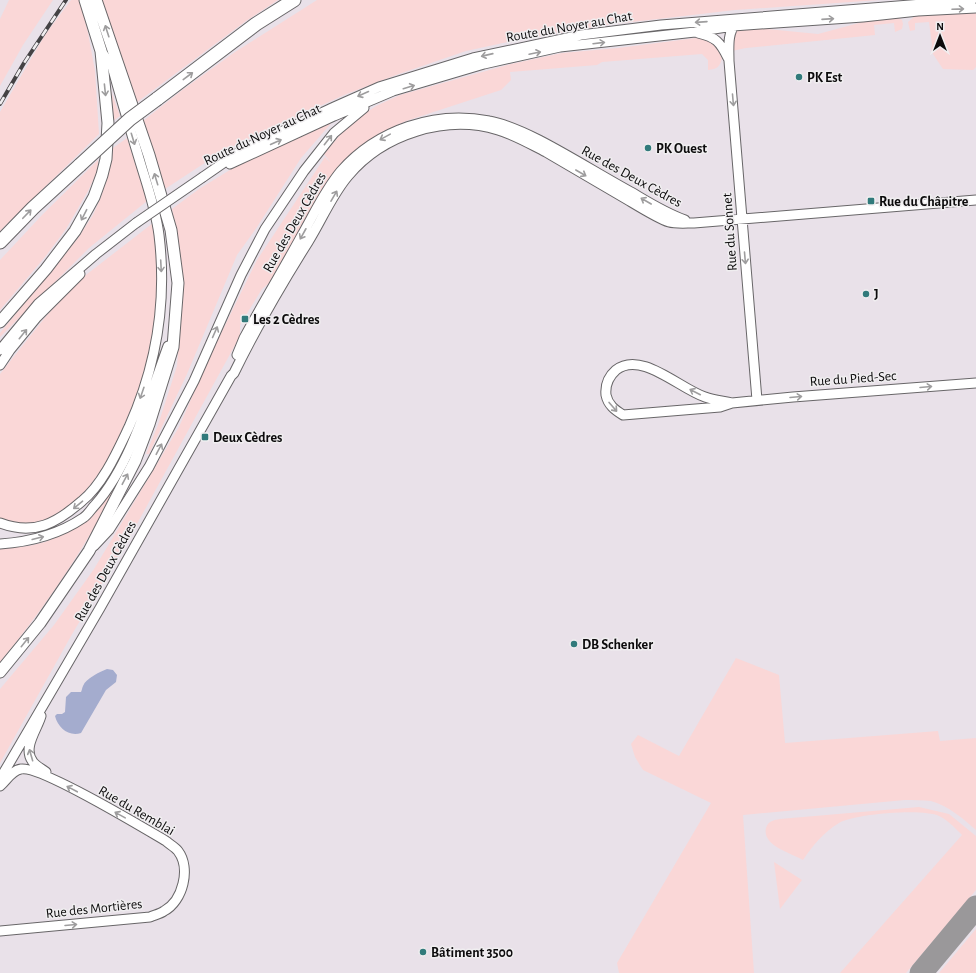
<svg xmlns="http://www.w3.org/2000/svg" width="976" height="973" viewBox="0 0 976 973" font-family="'Alegreya Sans',sans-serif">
<rect width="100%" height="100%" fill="#f0eef0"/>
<path fill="#e9e1e9" d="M0,0H976V973H0Z"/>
<path fill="#fad7d7" d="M9,0H53L23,45L0,86V19Z
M71,0H80L88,33L95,71L99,134L0,231V112L45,35Z
M102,0H278L246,21L136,103Z
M317,0H879L735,10L606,25L522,39L466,51L396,75L344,95L270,129L223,151L165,189L143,121L181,91L235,52Z
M976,11V67L973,70L943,69L931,51L932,45L929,22L915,23V30L910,31L908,22L915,16Z
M897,17L902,20L903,24L902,29L895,32L894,23L874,25L875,35L746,48L732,51L733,42L736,29L756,28L818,34L870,20Z
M704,37L715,45L722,58C720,67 717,69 708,70V60L702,54L602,62L597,65L510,72L511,80L501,90L406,121L380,133L352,153L336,170L274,279L262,289L240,325V336L132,533L71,636L0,763V689L54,625L94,569L179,427L208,360L257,260L325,157L331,163L324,154L348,125L376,106L400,95L511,64L562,53L618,48Z
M111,91L120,116L113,121Z
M334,120L301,158L257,227L237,255L187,374L149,454H146L158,425L177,366L182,302V280L177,235L172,209L199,189L251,157Z
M127,138L147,201L89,248L0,337V333L78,238L93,215L101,197L108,175L113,148Z
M98,160V170L88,191L66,229L45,257L0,310V260L43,214Z
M153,223L156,247L158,309L148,363L137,395L109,459L91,484L71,507L54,518L39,523L23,524L7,521L0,518V374L47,315L82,278Z
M131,453L132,457C96,531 52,599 0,662V548L29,546L45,542L67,533L83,522Z
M736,658L779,675L785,743L938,731L940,741L976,738V830C962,818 949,806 931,801C923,800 913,800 905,800L743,815L754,973H619L617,963L711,803L643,770L635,757L631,744L638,735L679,756Z
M919,807L949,814L976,836V890L906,973H840L962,835C955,828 948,820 939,816C923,808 854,814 839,823C824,832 813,845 803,860C791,853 762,846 766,828C768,821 774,820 780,819Z
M774,862L802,880L780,909Z
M976,929V973H939Z"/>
<path fill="#a4acce" d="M107,669L113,670L117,675L116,682L106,690L81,733C69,737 58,728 55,716L57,714H62L65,712L66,697L71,692H81C82,690 82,688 83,686C86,678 100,672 107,669Z"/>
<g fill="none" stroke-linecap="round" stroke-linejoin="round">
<path stroke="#9a989a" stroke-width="23" d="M921,973L976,907"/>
<defs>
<path id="minor" d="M736,23C727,33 729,48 729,61L757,400
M698,33C716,37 720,42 728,58
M230,164L334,116L393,91L484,64L560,47L695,32L733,26L863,17L918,11L976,8
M203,177L242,150L334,107L379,87L473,58L581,35L661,25L972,0
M0,350L38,304L96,254L136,223
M237,355L244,338C263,303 283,270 302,235C314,214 325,190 341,171C377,130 435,110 489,121C506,124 523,132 539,140C570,156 600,175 631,192C648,202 665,213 685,220
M0,365L10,350L37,317L80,274
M732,403C723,401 713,400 705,397C680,389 641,350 616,370C608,377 605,385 606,395C608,405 615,410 623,415L720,407L732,403L793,397L976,383
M0,523C34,536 57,523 82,501C103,484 117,452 129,427C156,367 167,301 159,235C156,211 148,188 141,165C131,132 121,99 112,66L101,51
M0,544C29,542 58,535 83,518C88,515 91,509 95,505C132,463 149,397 168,346
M94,546L109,530L149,467L194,381L241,275L265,229L304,171L334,133L364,108
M41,716C37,730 22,748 33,762C36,766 42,769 46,772
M0,779L100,608L231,376L234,373C256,328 281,285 308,242C322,220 331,196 348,176C383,134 446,114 498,130C515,135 530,144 546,152C573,168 601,184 628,200C638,206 659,219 669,222C676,224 686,223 694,223L976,200
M0,786C7,780 12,770 21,769C39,765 144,828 166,841C169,844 175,847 178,851C191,868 183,901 164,911C160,914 154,915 150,917L0,931"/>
<path id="major" d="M0,322L46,269L75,231L94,197L102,175L106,159L108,123L101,51L85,0
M0,672L40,623L89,551L135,461L149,424L173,347L178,283L171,230L149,155L96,0"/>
<path id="highway" d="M157,99L256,24L294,0
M0,242L33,208L80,165"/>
</defs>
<use href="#minor" stroke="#686668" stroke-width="11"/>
<use href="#major" stroke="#686668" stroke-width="13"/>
<use href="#highway" stroke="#686668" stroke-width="15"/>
<use href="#minor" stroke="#fff" stroke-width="9"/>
<use href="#major" stroke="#fff" stroke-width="11"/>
<use href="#highway" stroke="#fff" stroke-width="13"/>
<defs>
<path id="rail" d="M0,104L24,63L66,0"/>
</defs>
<use href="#rail" stroke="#444244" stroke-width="4"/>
<use href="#rail" stroke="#f0eef0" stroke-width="2.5" stroke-dasharray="8" stroke-linecap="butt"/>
<defs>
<path id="minor-bridge" d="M136,223L203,177"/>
<path id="highway-bridge" d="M80,165L130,119L157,99"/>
</defs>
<use href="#minor-bridge" stroke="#686668" stroke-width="11" stroke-linecap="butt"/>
<use href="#highway-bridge" stroke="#686668" stroke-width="15" stroke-linecap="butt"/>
<use href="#minor-bridge" stroke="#fff" stroke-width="9"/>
<use href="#highway-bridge" stroke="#fff" stroke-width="13"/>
</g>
<defs><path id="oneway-shaft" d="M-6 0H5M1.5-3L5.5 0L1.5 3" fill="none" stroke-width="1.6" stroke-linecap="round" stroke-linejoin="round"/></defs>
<g stroke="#9e9d9e">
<use href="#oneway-shaft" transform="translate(958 9) rotate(-2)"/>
<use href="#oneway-shaft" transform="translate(828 19) rotate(-4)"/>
<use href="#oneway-shaft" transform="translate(701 22) rotate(176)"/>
<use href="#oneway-shaft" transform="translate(107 31) rotate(-108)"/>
<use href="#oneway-shaft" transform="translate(599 43) rotate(-7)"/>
<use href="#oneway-shaft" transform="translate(535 53) rotate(-12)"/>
<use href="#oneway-shaft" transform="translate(487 55) rotate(167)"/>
<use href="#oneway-shaft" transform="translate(188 76) rotate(-37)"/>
<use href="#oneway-shaft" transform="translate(409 87) rotate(-17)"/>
<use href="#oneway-shaft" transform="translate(105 90) rotate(84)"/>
<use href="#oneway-shaft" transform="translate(363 94) rotate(156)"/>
<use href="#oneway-shaft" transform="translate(733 100) rotate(85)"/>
<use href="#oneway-shaft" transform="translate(385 137) rotate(151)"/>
<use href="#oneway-shaft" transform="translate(133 139) rotate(73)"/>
<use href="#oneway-shaft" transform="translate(328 140) rotate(-52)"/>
<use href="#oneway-shaft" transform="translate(276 142) rotate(-24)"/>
<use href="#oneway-shaft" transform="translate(581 173) rotate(30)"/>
<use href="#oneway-shaft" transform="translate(156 179) rotate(-107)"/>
<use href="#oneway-shaft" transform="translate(334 196) rotate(-60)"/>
<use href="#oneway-shaft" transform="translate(646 201) rotate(-150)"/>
<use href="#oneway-shaft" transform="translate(27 214) rotate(-46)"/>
<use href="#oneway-shaft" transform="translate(84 215) rotate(117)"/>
<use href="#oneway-shaft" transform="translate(303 234) rotate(119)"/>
<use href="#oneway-shaft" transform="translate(745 258) rotate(85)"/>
<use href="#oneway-shaft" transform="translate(161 266) rotate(87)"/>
<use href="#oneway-shaft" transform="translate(215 332) rotate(-66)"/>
<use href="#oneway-shaft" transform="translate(23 334) rotate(-51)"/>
<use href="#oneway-shaft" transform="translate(926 387) rotate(-5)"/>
<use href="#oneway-shaft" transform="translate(695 392) rotate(-153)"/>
<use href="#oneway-shaft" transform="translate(142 393) rotate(109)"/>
<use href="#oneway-shaft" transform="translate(796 397) rotate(-5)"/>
<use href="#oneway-shaft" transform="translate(613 407) rotate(49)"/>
<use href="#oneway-shaft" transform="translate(159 449) rotate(-62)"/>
<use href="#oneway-shaft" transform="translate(125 479) rotate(-62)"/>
<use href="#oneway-shaft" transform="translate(78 505) rotate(140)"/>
<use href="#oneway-shaft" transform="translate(38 538) rotate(-14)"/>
<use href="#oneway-shaft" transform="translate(25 642) rotate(-51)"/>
<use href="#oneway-shaft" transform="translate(31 755) rotate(-106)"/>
<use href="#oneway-shaft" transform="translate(72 789) rotate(-152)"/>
<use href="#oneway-shaft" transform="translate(120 815) rotate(-151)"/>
<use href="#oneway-shaft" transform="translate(71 925) rotate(-5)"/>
</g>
<g fill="#317a7b" stroke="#f0eef0" stroke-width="1.5">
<circle cx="799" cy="77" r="4"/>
<circle cx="648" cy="148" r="4"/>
<rect x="867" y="197" width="8" height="8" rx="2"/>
<circle cx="866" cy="294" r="4"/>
<rect x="241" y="315" width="8" height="8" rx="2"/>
<rect x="201" y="433" width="8" height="8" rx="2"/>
<circle cx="574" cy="644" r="4"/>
<circle cx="423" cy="952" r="4"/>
</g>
<g text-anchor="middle" stroke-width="3" stroke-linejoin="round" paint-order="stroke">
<g font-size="14" fill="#0c0b0c" stroke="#f0eef0">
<text transform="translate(569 26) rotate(-10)" y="5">Route du Noyer au Chat</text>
<text transform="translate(262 134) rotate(-25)" y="5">Route du Noyer au Chat</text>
<text transform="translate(632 176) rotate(29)" y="5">Rue des Deux Cèdres</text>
<text transform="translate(294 222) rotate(-60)" y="5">Rue des Deux Cèdres</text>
<text transform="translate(729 232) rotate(-94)" y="5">Rue du Sonnet</text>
<text transform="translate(853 378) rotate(-4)" y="5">Rue du Pied-Sec</text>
<text transform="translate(105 571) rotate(-61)" y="5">Rue des Deux Cèdres</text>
<text transform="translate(137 810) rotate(30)" y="5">Rue du Remblai</text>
<text transform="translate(94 908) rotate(-6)" y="5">Rue des Mortières</text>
</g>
<g font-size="14" font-weight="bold" fill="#0c0b0c" stroke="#f0eef0" text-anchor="start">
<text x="807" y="82">PK Est</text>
<text x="656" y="153">PK Ouest</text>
<text x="879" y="206">Rue du Châpitre</text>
<text x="874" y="299">J</text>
<text x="253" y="324">Les 2 Cèdres</text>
<text x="213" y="442">Deux Cèdres</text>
<text x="582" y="649">DB Schenker</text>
<text x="431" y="957">Bâtiment 3500</text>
</g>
</g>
<g transform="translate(940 36)" stroke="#f0eef0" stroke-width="3" paint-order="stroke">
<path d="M0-3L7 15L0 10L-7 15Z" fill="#0c0b0c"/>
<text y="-6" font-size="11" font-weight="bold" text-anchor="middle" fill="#0c0b0c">N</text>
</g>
</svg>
